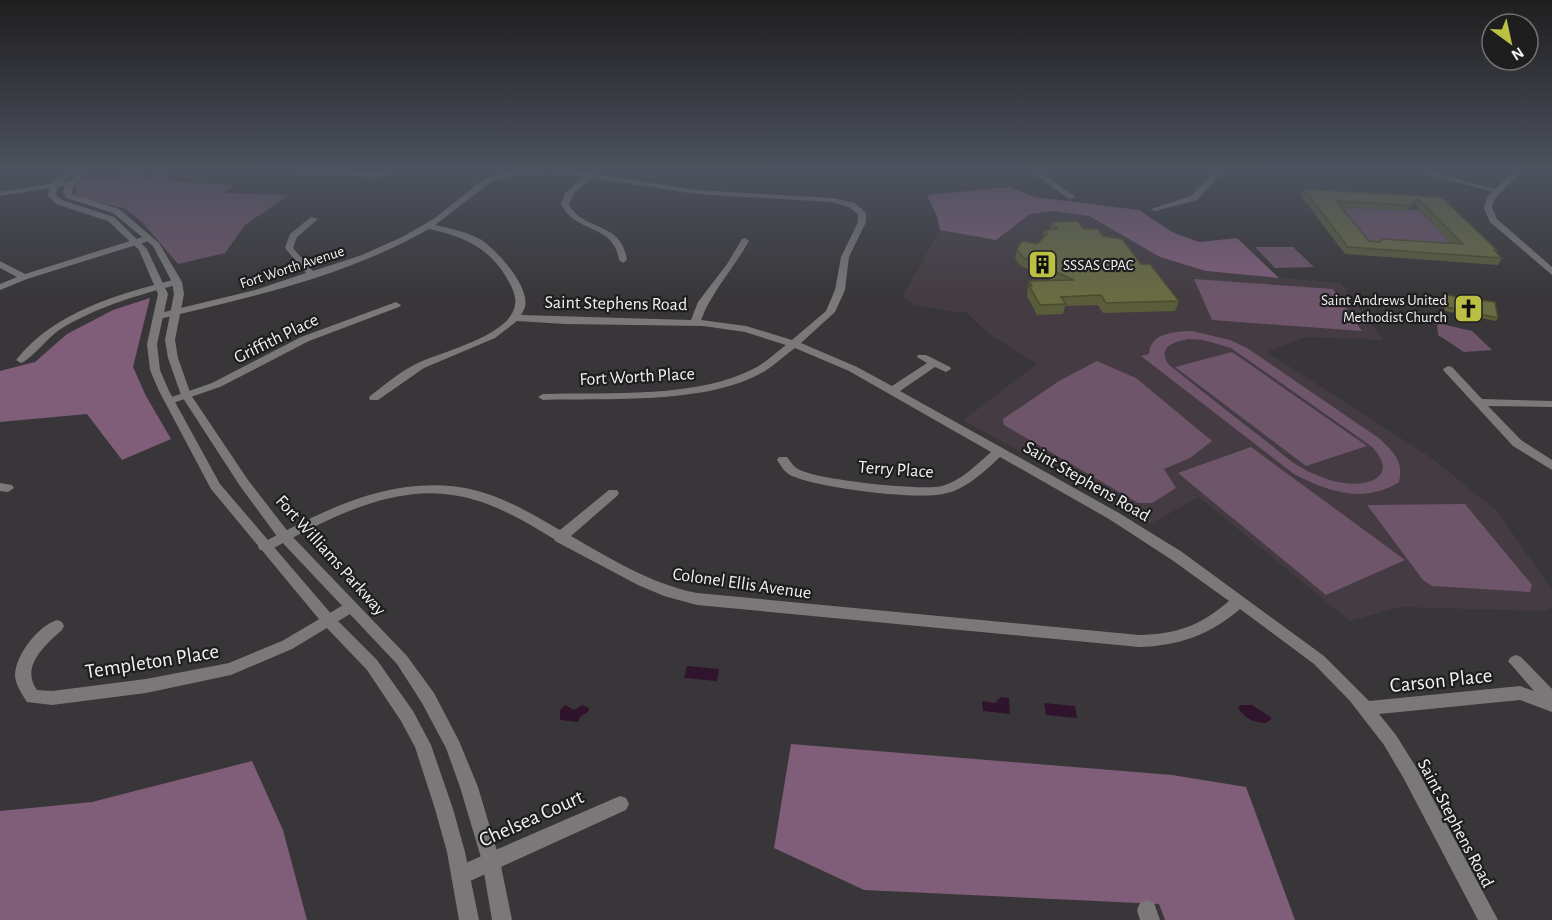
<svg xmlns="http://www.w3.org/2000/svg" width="1552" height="920" viewBox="0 0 1552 920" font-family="'Alegreya Sans',sans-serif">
<rect width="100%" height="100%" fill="#383638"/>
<path fill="#443c42" d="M1054,211L1088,216L1160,257L1206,271L1341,283L1383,340L1306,337L1267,352L1433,459L1497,511L1552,590V607L1544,611L1399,607L1350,621L1199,497L1150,524L963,420L1037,364L989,334L966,312H953L912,304L902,296L940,230L996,240L1030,214Z"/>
<path fill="#6e556a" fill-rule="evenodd" d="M128,168H169L164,174L169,181L233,185L224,193L289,195L245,225L225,253L178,264L142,222L126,209L82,198L76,194V187L81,180L120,177Z
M1328,207L1419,210L1451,243L1458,245L1366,247Z
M1255,247H1293L1314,267L1275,268Z
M1194,279L1333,289L1362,331L1212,320Z
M1437,323L1472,331L1492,350L1464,352L1438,335Z
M1192,331L1230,340L1247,348L1380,439C1394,453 1404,461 1399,482C1364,504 1328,492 1294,474L1141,356L1149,354C1151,332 1174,332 1192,331ZM1188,339L1203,340L1231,348L1371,446C1398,473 1374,487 1344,483C1334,482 1324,478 1314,474C1294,466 1278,450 1262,438C1230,413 1199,389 1168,364C1158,347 1173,342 1188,339Z
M1232,352L1367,446L1306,466L1175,367Z
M1097,361L1136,378L1212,441L1190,458L1164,469L1176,488L1152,503H1138L1004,425L1003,419L1059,381Z
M1251,447L1405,560L1326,595L1178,473Z
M1465,504L1532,585L1530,592L1432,586L1423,580L1367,505Z"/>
<path fill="#805e7a" d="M1009,187L1035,197L1139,210L1172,232L1199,242L1237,238L1279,278L1206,271L1160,257L1089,216L1054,211L1030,214L996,240L940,230L937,216L927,195Z
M150,298L133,367L146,396L171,439L122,460L87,414L0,422V371L35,362L67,334L113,310Z
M791,744L1172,775L1246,787L1295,920H1165L1159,904L864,890L774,848Z
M252,761L283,830L307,920H0V811L92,802Z"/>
<path fill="#30132c" d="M687,666L719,669L717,681L684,678Z
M1001,697L1009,698L1010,714L983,711L982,701L995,703Z
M1044,703L1075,706L1077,718L1046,715Z
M565,705L574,710L582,705L589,708V711L580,717L578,722L560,720V710Z
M1240,705H1252L1272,718L1266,723C1255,723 1244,718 1238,708Z"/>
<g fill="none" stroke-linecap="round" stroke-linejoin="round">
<path stroke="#30132c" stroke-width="2" d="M152,168L143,175L154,177"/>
<path fill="#7a7879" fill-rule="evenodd" d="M248,168H297L376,173C385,172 392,168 400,168L393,175L376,177L251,170Z
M556,168L696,190L832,198L855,203L866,213V222L849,257L845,290L835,312L801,343L857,367L892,386L927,363L917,357L918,355H926L950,367L951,369L946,372L935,367L900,391L1119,513L1182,552L1324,656L1369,701L1520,686L1534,691L1508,661L1511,657L1516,655L1521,657L1552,689V712L1520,700L1379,714L1396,735L1416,767L1498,920H1478L1404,779L1384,745L1350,701L1314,664L1240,609C1210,635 1178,646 1139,647L697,605L664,596L638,585L555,541L554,539C529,524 503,508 475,500C403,477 331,517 270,550H260L258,547L260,544C328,508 399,471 478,491C507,499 534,515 560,530L609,490H617L619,493L617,496L571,536C611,559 651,584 697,593L1139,635C1177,634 1200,626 1229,601L1172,560L1109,519L1000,457C984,472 965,490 943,494C914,500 820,488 792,476C785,473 781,466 777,460L779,457H787C791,462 794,468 800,470C820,480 921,491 942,486C961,481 977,464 991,452L849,371L795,348C785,355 776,364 765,371C710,405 607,398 543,400L538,397L543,394C608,392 699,399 757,367C767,361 777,352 786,345L745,332L703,326L565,324L517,321L495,338L424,368L378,400H370L369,398L370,396C386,384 402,370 420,362C444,351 511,335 515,305C517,295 510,284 505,275C487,246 461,236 429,229C347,276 251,297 159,319L154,316L156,314L255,290L306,273L285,248L290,234L311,217L318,219L297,237L293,248L313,271L362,255L402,237L435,218L485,178L514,170ZM552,172L584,177L565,193L561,204C575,234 614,223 619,260L623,263L627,260C622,220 582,232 569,204L574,193L592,178L696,194L832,202L849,207L858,214V222L841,257L835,290L826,311L792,340L746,326L701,320C712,291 734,268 749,241L745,238L742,239L727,264L698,302L691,320L521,315C522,313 524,310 525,307C530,286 496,249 480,239C466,232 450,228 435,225L491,182L515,174Z
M966,168H974L967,173L963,171Z
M1026,168H1034L1076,197L1069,199Z
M1219,168H1226L1197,200L1155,211L1151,209L1191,196Z
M1403,168H1416L1502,191L1498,193Z
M73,180L77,182L76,184L0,196V192Z
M149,235L153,238L152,240L27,279L0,290V284L17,277L0,268V261L25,274Z
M177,279L182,282L180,284C138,295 96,307 59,330C48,338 30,360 21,363L16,360C55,311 119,294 177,279Z
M396,302L401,305L399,307L309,341L220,387L170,404L164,401L166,399L212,383L301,337Z
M1448,366L1452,367L1482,399L1552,401V407L1488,406L1521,440L1552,460V470L1513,446L1444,371L1443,369Z
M0,483L12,485L14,488L8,492L0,491Z
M350,601L355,603L357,607L355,611L292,649L231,675L146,693L52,705L27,702C22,694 16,686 15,676C15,655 38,626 57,620L62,622L64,626L62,630C45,645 20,667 37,690L52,691L146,679L229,663L282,641Z
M620,796L626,798L629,804L626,810L468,882L461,884L454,882L452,875L454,868Z
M1147,900L1154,903L1160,920H1140L1137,910L1140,903Z"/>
<path fill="#7a7879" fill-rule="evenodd" d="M69,168H77L57,188L56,195L62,200L114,217L147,249L168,294L157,344L160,370L169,391L220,484L333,616L377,660L413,711L431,745L453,809L465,852L479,920H459L447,852L435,809L415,747L401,721L367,670L323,624L211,489L159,391L150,370L147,344L158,294L139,250L108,221L56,204L48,195L50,185Z
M83,168H91L73,187L72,194L119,209L159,243L182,282L184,294L175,340L178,358L191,395L248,480L289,533L407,656L434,693L459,741L478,787L500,861L512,920H492L482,861L460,787L446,748L422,703L397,664L279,539L240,486L181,395L168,358L165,340L174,294L172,282L153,246L113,213L66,198L63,192L66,184Z
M1517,168H1524L1494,200L1492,208L1497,219L1552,267V275L1490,222L1484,208L1487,197Z"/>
</g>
<path fill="#5a5d3a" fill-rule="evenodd" d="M1304,189L1441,197L1497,250L1496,253L1502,258L1498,265L1345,254L1301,196ZM1415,205L1452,244L1369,241L1342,207L1406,211Z
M1052,222L1084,229L1103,236L1141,264L1179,301L1175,311L1103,313L1098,305L1065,306L1063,314L1037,315L1027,296L1029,281L1051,280L1021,266L1015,259L1017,250L1037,244L1042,239L1044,230H1050Z
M1445,294L1479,302L1481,300L1498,318L1496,321L1445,311L1443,298Z"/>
<path fill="#4a4c2f" d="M1418,199L1415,205L1406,211L1409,205Z"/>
<path fill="#696c43" stroke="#4a4c2f" stroke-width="1.5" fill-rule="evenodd" d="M1304,189L1441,197L1497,250H1494L1502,258L1348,247ZM1418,199L1463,244L1383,239L1380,242L1369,241L1336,201L1409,205Z
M1078,221L1084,229H1098L1103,236L1122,239L1141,264H1150L1179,301L1106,303L1101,295L1061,297L1066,304L1040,305L1029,286H1032L1029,281L1074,280L1023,257L1017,250L1020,243L1024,241L1037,244L1047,234L1044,230L1057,229L1052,222Z
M1445,294L1481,303V300L1495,302L1498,318L1447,307Z"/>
<linearGradient id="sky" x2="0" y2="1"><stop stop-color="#1f1e1f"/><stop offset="0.57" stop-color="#4d525e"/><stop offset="1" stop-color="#4d525e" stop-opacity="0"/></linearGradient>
<rect width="1552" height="297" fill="url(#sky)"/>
<defs>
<symbol id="building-square" viewBox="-11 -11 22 22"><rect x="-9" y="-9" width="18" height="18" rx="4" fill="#bbc045" stroke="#1f1e1f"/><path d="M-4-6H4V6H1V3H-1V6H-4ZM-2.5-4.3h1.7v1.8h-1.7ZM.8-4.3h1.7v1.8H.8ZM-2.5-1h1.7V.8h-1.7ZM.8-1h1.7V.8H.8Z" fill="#111"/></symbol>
<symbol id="church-square" viewBox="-11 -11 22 22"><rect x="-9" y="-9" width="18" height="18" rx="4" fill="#bbc045" stroke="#1f1e1f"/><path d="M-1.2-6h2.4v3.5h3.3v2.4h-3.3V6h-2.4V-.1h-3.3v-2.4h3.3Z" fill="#111"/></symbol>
</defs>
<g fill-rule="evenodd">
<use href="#building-square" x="1026" y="248" width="33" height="33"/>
<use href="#church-square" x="1452" y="292" width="33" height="33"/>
</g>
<g text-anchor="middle" stroke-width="4.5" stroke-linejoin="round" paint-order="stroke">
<g font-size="15" fill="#f3f2f3" stroke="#1f1e1f" text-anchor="start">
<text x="1063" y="270">SSSAS CPAC</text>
<text x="1447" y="305" text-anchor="end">Saint Andrews United<tspan x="1447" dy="17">Methodist Church</tspan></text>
</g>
<g font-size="15" fill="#f3f2f3" stroke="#1f1e1f">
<text transform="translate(292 267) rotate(-18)" y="5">Fort Worth Avenue</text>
</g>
<g font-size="18" fill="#f3f2f3" stroke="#1f1e1f">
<text transform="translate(616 303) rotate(1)" y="6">Saint Stephens Road</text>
<text transform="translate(276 338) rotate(-26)" y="6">Griffith Place</text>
<text transform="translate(637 376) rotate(-3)" y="6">Fort Worth Place</text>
<text transform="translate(896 469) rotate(4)" y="6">Terry Place</text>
<text transform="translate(1087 481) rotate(30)" y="6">Saint Stephens Road</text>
<text transform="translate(331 555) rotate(48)" y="6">Fort Williams Parkway</text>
<text transform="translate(742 583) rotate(8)" y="6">Colonel Ellis Avenue</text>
<text transform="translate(1456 823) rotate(62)" y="6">Saint Stephens Road</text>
</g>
<g font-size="21" fill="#f3f2f3" stroke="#1f1e1f">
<text transform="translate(152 661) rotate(-9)" y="7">Templeton Place</text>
<text transform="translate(1441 680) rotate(-6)" y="7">Carson Place</text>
<text transform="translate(531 818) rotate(-24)" y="7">Chelsea Court</text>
</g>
</g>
<g transform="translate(1510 42) rotate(147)"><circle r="28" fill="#1f1e1f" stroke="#747374" stroke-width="1.5"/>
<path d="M0-4.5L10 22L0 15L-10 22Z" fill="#bbc045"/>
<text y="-9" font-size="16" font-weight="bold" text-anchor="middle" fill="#f3f2f3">N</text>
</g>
</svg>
